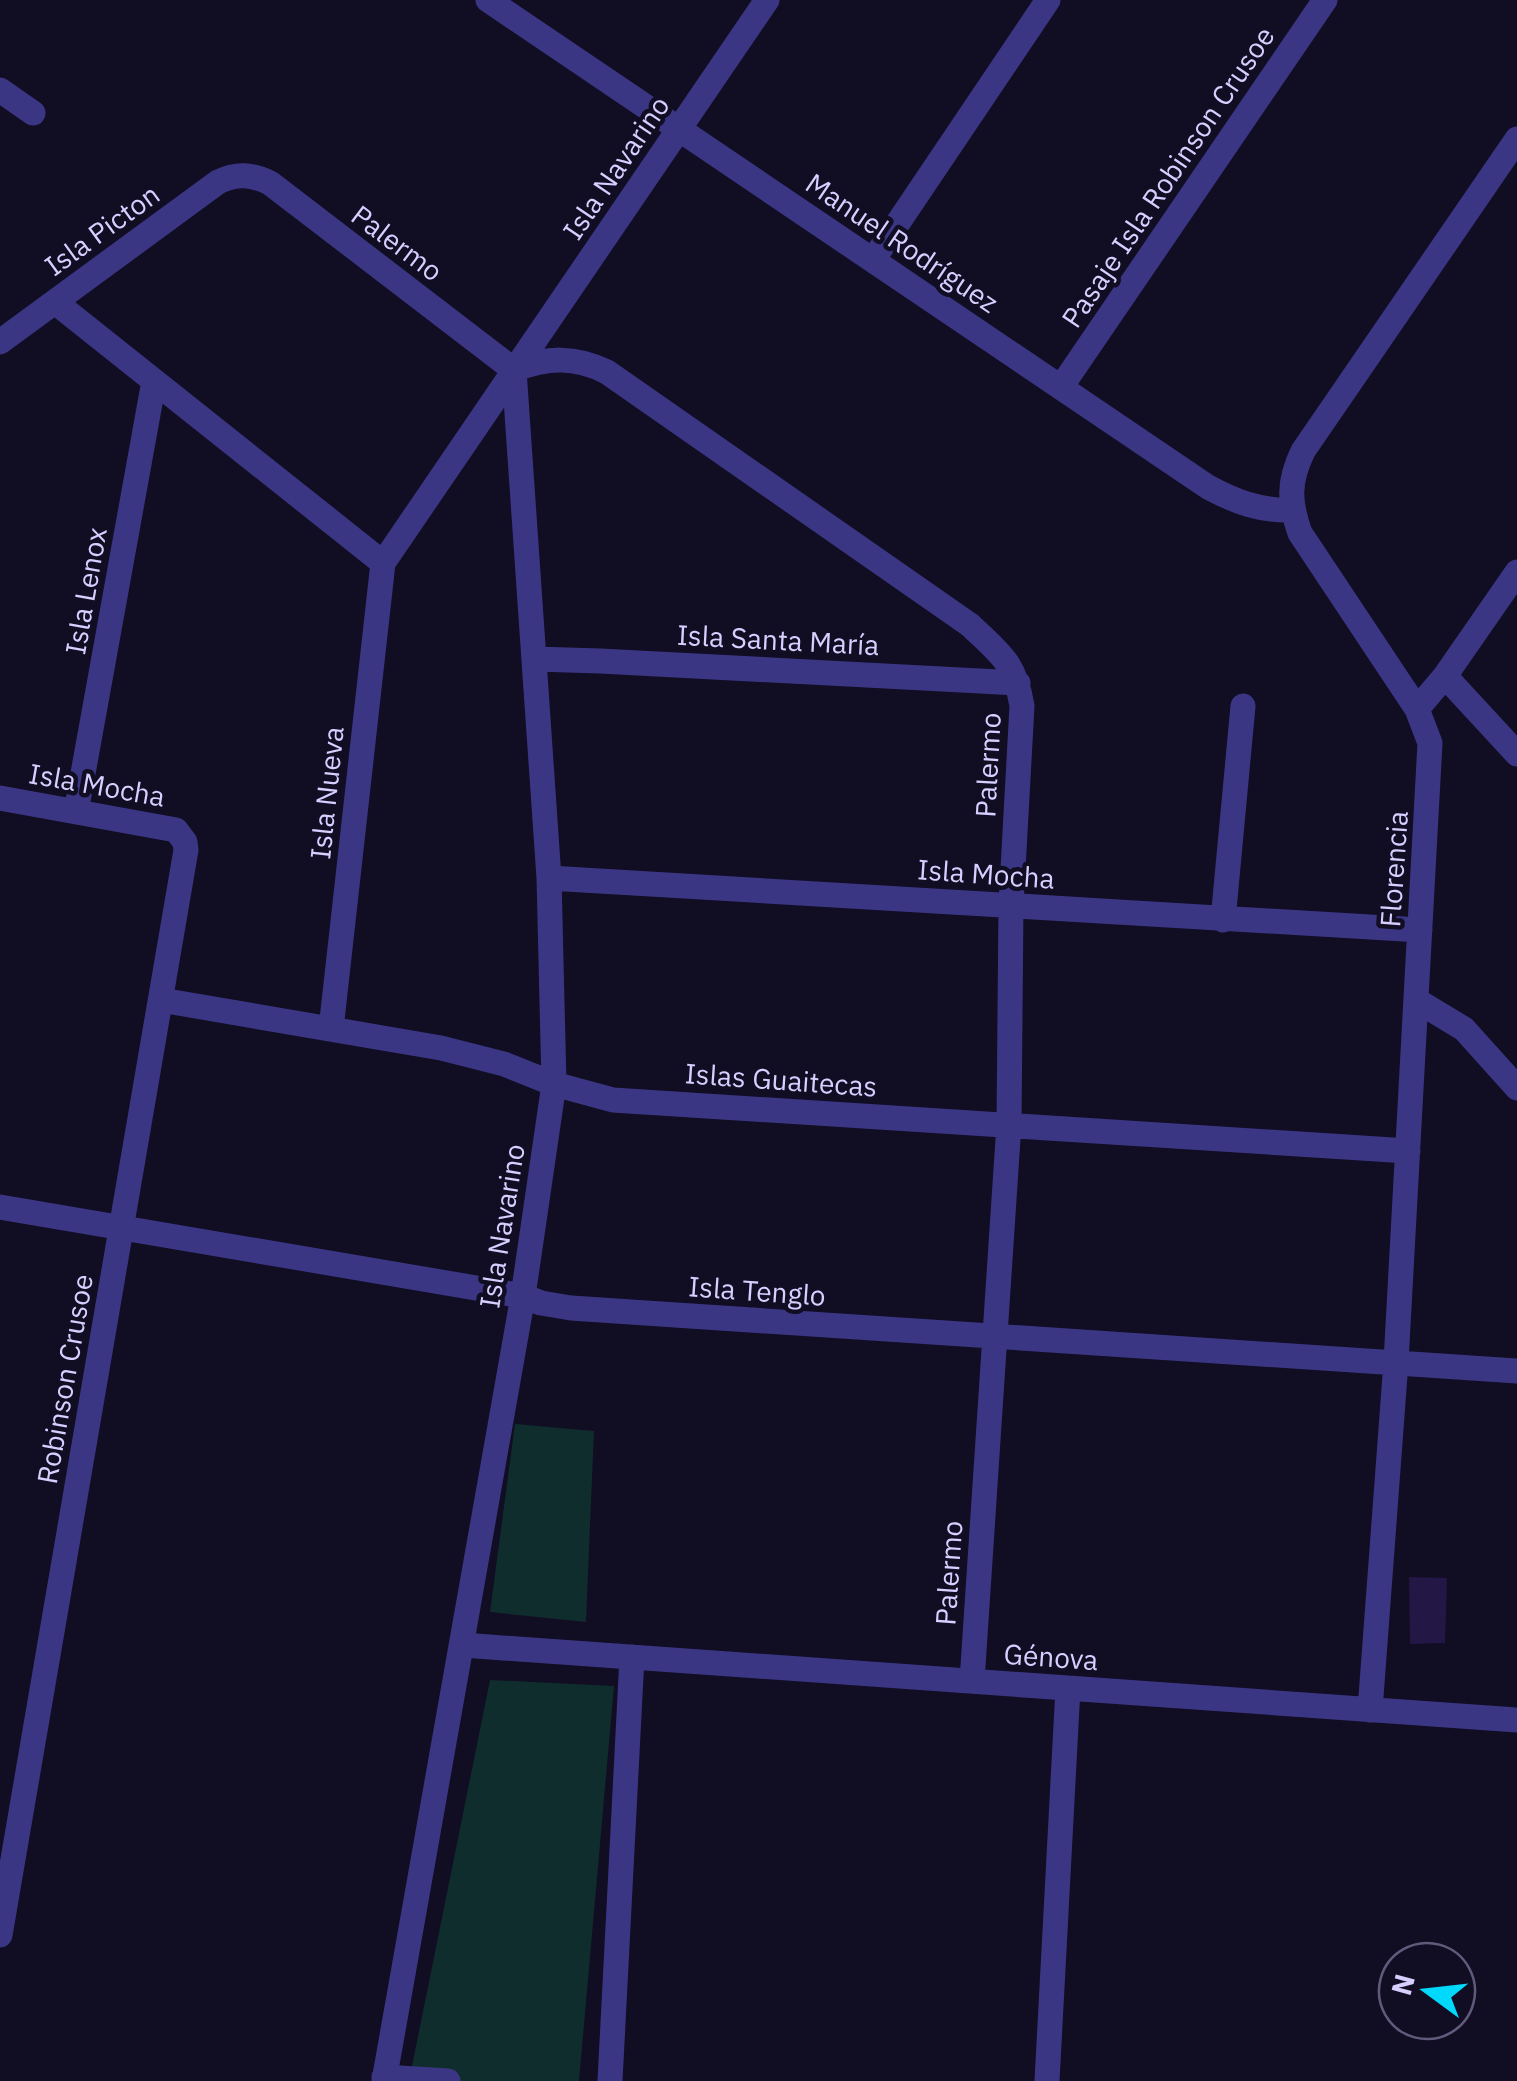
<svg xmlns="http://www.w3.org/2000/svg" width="1517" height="2081" viewBox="0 0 1517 2081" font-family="'IBM Plex Sans',sans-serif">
<rect width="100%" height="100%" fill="#110d23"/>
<path fill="#102d2d" d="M515,1424L594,1431L586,1622L490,1612Z
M490,1680L614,1686L579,2081H409Z"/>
<path fill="#231845" d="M1409,1577L1447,1578L1445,1643L1410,1644Z"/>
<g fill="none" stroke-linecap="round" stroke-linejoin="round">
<path stroke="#3b3684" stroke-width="25" d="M488,0L1208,487C1236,502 1260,511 1292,510
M0,90L33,113
M873,260L1048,0
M55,302L383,563
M0,342L218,182C237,173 251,174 270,183L514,370
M514,370C547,357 575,356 607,372L970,625C1000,654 1015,662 1022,706L1011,905L1009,1124L972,1681
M1061,387L1325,0
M535,659L600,661L1018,683
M1445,676L1517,754
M1417,709L1445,676L1517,572
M0,798L176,830L185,842L186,850L0,1935
M76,812L154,381
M549,878L1420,930
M1223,920L1243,706
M161,1000L441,1048L504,1064L554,1084L613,1100L1408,1151
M1416,1000L1464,1029L1517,1088
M331,1029L383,563L767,0
M0,1207L523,1296L541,1303L571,1308L1517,1371
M462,1645L1517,1720
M1370,1710L1396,1362L1430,743L1417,709L1300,533C1289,502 1288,482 1303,451L1517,139
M384,2077L448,2081
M384,2081L523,1296L554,1084L549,878L514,370
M610,2081L632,1657
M1047,2081L1068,1688"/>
</g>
<g text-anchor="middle" stroke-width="9" stroke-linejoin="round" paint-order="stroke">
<g font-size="28" fill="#d6cfff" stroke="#110d23">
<text transform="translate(616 168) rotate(-56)" y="10">Isla Navarino</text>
<text transform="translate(1168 177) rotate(-56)" y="10">Pasaje Isla Robinson Crusoe</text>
<text transform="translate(102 230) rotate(-36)" y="10">Isla Picton</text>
<text transform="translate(397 243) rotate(37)" y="10">Palermo</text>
<text transform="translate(902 243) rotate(34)" y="10">Manuel Rodríguez</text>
<text transform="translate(86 591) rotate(-80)" y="10">Isla Lenox</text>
<text transform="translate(778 640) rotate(3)" y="10">Isla Santa María</text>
<text transform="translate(988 765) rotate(-87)" y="10">Palermo</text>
<text transform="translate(97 785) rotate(10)" y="10">Isla Mocha</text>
<text transform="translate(327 793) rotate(-84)" y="10">Isla Nueva</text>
<text transform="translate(1394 869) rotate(-86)" y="10">Florencia</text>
<text transform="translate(986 874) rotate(4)" y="10">Isla Mocha</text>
<text transform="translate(781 1080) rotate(4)" y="10">Islas Guaitecas</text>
<text transform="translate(502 1226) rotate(-81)" y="10">Isla Navarino</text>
<text transform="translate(757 1291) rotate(4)" y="10">Isla Tenglo</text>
<text transform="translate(65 1379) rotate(-80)" y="10">Robinson Crusoe</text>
<text transform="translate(949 1573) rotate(-86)" y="10">Palermo</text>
<text transform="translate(1051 1657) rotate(4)" y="10">Génova</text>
</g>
</g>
<g transform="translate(1427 1991) rotate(285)"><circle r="48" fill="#110d23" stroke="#605b7b" stroke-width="2.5"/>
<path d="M0-8L18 38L0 25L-18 38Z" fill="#00d9fa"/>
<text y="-15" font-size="28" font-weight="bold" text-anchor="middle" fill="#d6cfff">N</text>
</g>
</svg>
